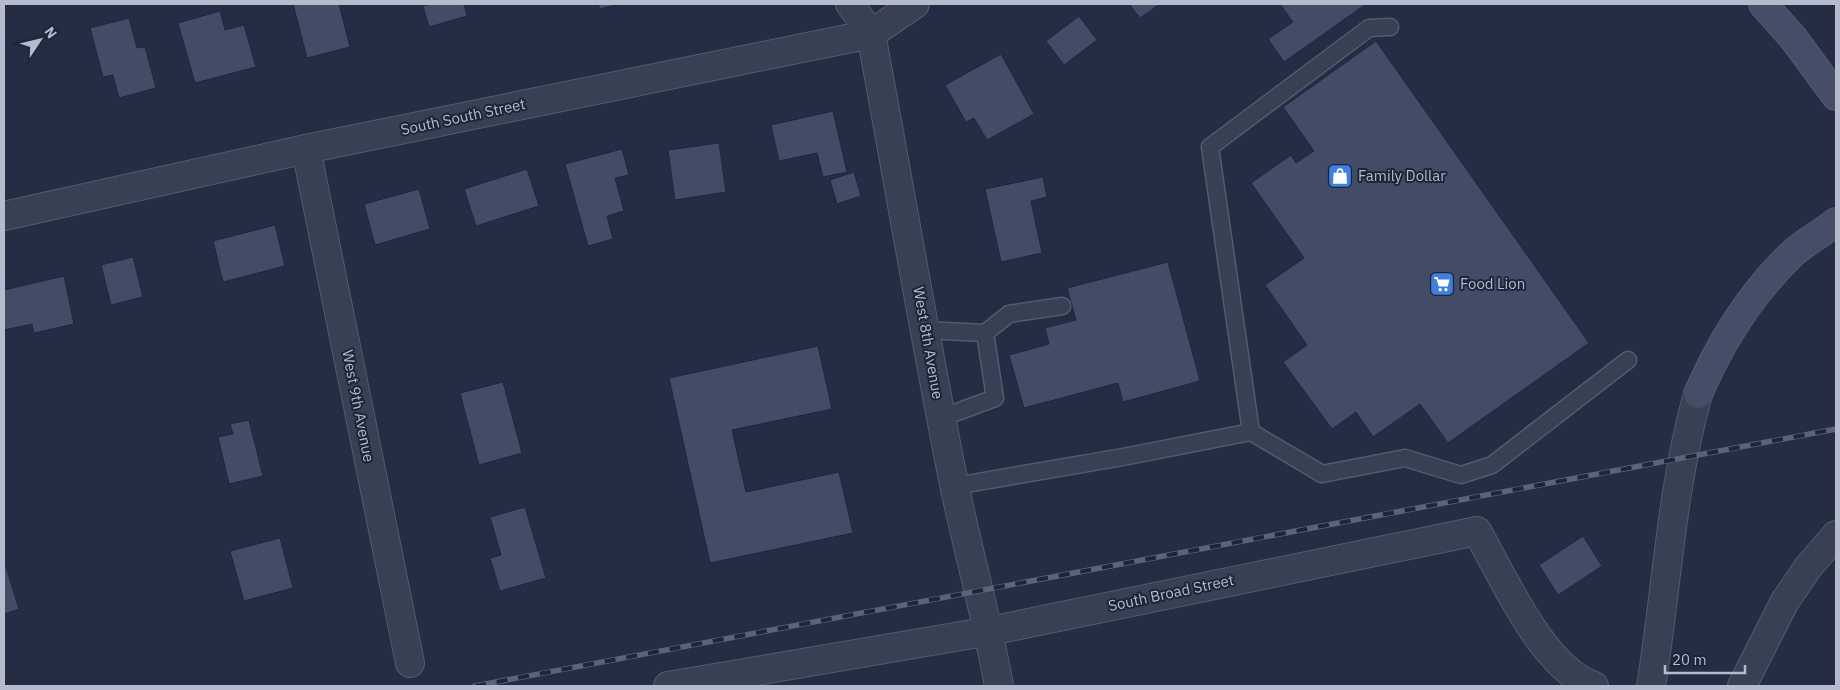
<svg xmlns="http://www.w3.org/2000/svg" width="1840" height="690" viewBox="0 0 1840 690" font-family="'IBM Plex Sans',sans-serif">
<rect width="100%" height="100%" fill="#242d44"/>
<path fill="#424c66" stroke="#1f273a" d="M293,4H339L350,47L307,58Z
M431,4H464L467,16L429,27L423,6Z
M598,4H619L600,9Z
M1129,4H1160L1140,18Z
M1280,4H1366L1284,62L1268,39L1293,22Z
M220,11L225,30L244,25L256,67L195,83L178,23Z
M1079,16L1097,40L1064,65L1046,41Z
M129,18L137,48L145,47L156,88L119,98L113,75L103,77L90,28Z
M1376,41L1589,343L1448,443L1420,404L1373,437L1356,412L1332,429L1283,362L1307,345L1265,285L1304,258L1251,183L1291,155L1296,163L1314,151L1283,107Z
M1001,54L1034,114L987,140L974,118L966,122L945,85Z
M833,111L847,172L823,177L817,153L779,161L771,125Z
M719,143L726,192L675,200L668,150Z
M622,149L629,175L615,178L624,211L607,216L613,239L588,246L565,164Z
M527,169L539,206L476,226L464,189Z
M854,172L861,196L837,204L830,180Z
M1043,177L1047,197L1031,201L1042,253L1001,262L985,189Z
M419,189L430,229L375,245L364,204Z
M275,225L285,266L223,282L213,241Z
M133,257L143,297L111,305L101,265Z
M1168,262L1200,381L1123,402L1118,383L1024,408L1009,355L1049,344L1045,328L1076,320L1067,288Z
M64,276L74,324L34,333L32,324L4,330V290Z
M818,346L832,409L732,430L746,492L839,472L853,533L710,563L669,378Z
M503,382L522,453L479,465L460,393Z
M249,420L263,476L229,484L218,437L233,434L230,424Z
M525,507L546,578L500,591L490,558L501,555L490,517Z
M1583,536L1602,566L1558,595L1539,565Z
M280,538L293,588L244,601L230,551Z
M4,561L19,609L4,614Z"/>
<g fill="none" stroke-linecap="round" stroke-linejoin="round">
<defs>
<path id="service" d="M1390,27L1369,28L1210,147L1251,432L1322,474L1405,458L1461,475L1492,465L1628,360
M925,330L985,333L995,398L941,418
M985,333L1009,314L1062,306
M955,486L1123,457L1251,432"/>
<path id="minor" d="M850,4L871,34C899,184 924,334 954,484C968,551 987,618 999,686
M306,149L410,663
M4,216L306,149L871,34L915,4
M668,686L990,631L1477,531C1504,578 1542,668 1594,686
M1651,686C1667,588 1671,490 1698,394
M1742,686L1785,601L1809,566L1836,535"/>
<path id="secondary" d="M1763,4L1794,39L1836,96
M1698,394C1721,341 1750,294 1792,254C1805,242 1822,233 1836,222"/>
</defs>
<use href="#service" stroke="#535b6d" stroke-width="19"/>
<use href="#minor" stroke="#535b6d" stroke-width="30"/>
<use href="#secondary" stroke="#535b6d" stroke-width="30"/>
<use href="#service" stroke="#384053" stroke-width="16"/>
<use href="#minor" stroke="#384053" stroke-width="28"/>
<use href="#secondary" stroke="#464e67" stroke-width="28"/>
<defs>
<path id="rail" d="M475,686L1836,429"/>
</defs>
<use href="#rail" stroke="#5a637a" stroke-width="5.5"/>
<use href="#rail" stroke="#1d2539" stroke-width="4" stroke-dasharray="11" stroke-linecap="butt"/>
</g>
<defs>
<symbol id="shop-square" viewBox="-11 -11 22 22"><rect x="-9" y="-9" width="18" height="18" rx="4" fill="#3f7fe0" stroke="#1d2539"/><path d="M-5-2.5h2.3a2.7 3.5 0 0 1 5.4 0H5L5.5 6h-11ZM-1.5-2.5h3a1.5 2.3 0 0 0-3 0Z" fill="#fff"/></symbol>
<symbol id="supermarket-square" viewBox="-11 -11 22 22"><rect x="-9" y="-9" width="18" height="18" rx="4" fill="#3f7fe0" stroke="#1d2539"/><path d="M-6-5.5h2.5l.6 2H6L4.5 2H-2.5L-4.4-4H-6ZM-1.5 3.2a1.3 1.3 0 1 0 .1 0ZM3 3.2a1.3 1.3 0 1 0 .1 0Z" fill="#fff"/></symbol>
</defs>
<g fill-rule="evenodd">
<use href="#shop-square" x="1326" y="162" width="28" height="28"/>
<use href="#supermarket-square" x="1428" y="270" width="28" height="28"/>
</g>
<g text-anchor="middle" stroke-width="4" stroke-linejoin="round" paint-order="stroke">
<g font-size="15" fill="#b5bbcd" stroke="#1d2539">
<text transform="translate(463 117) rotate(-12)" y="5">South South Street</text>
<text transform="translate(928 343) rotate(80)" y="5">West 8th Avenue</text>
<text transform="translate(358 406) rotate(79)" y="5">West 9th Avenue</text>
<text transform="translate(1171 593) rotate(-12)" y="5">South Broad Street</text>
</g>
<g font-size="15" fill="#b5bbcd" stroke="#1d2539" text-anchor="start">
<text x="1358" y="181">Family Dollar</text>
<text x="1460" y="289">Food Lion</text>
</g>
</g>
<rect width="1840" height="690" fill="none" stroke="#b5bbcd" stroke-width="10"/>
<g transform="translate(40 40) rotate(55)" stroke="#1d2539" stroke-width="4" paint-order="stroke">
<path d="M0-4L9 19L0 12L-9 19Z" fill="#b5bbcd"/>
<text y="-8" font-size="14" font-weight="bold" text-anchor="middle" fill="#b5bbcd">N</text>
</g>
<path d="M1665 665v8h80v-8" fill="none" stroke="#b5bbcd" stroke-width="2.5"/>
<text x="1672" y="665" font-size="15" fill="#b5bbcd" stroke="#1d2539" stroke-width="4" paint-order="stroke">20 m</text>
</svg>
